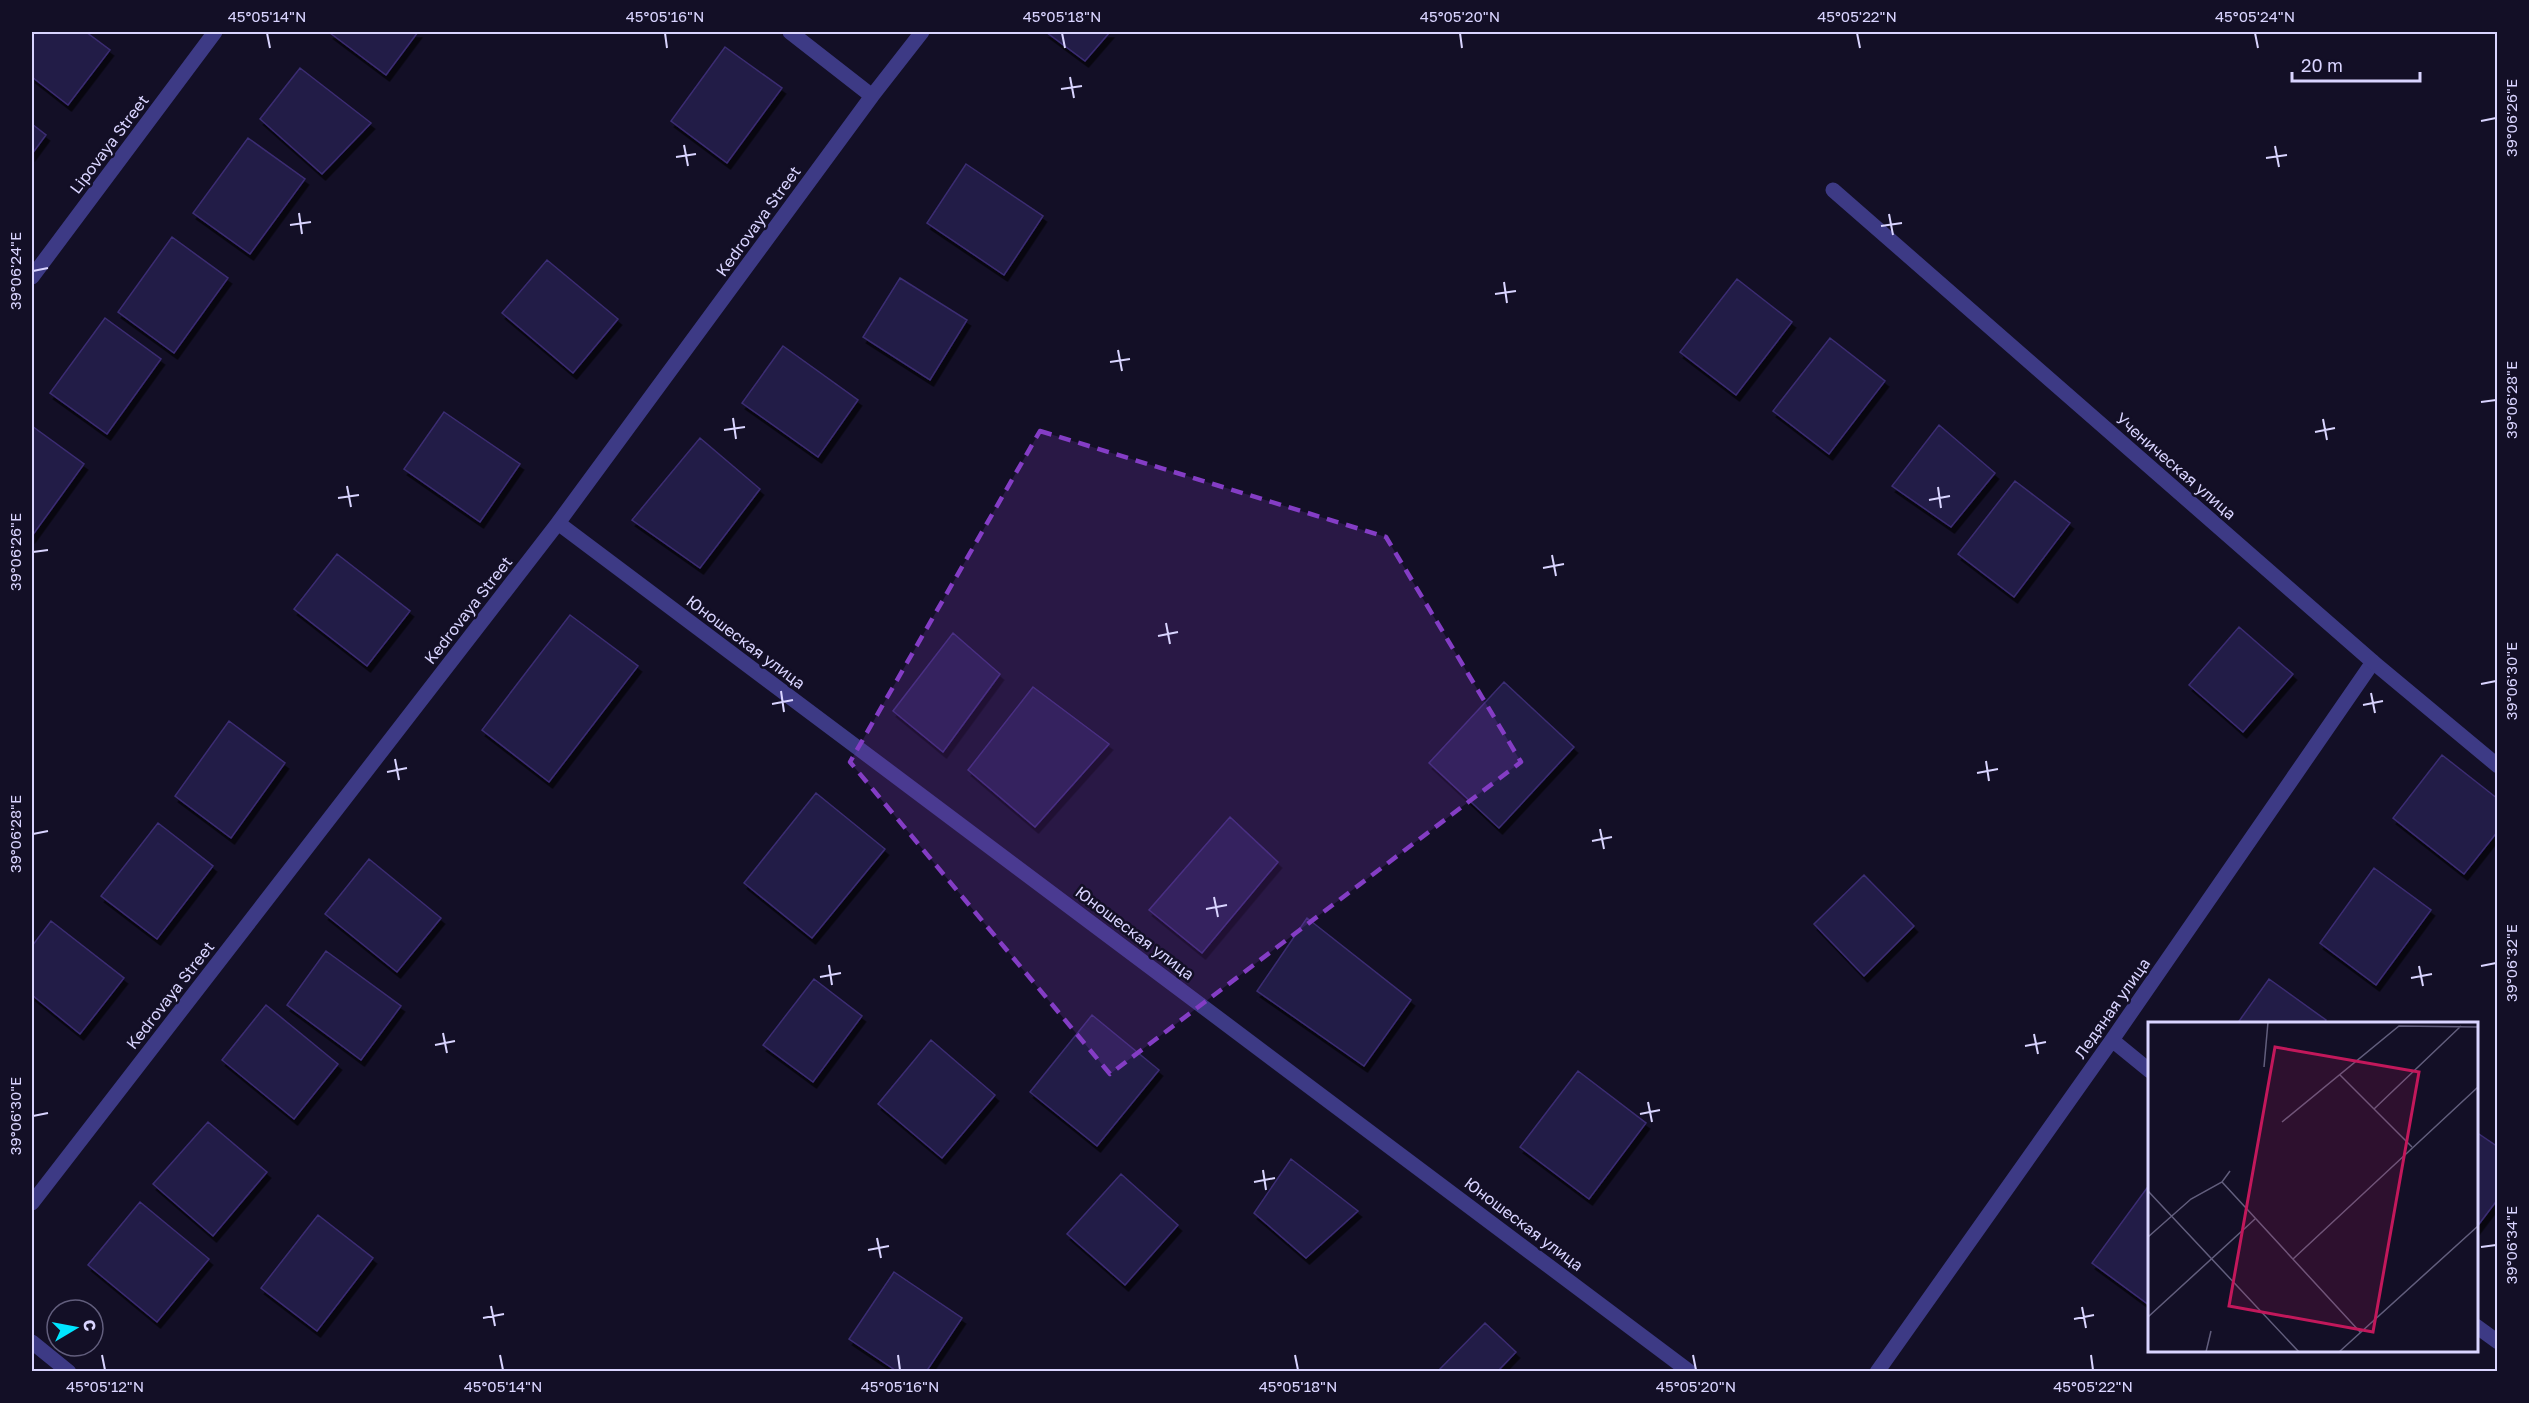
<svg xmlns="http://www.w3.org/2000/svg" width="2529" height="1403" viewBox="0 0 2529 1403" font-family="'Golos Text',sans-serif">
<defs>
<filter id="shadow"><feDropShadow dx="3.5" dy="6" stdDeviation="0" flood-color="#0009"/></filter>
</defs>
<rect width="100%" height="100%" fill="#130f26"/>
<path fill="#241b47" stroke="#3b2d73" stroke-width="1.5" filter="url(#shadow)" d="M32,32H86L110,50L68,105L32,77Z
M331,32H418L386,75L330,33Z
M1046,32H1110L1085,61Z
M725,47L782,88L727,163L671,121Z
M300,68L371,123L322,174L260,119Z
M32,124L46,135L32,154Z
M248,138L305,179L250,254L193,213Z
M966,164L1043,216L1004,275L927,223Z
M172,237L228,278L174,353L118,312Z
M547,260L618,319L573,373L502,313Z
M900,278L967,320L930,380L863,337Z
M1737,279L1792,322L1736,395L1680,352Z
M105,318L161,359L107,434L50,393Z
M1830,338L1885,381L1829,454L1773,411Z
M783,346L858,400L818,457L742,403Z
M444,412L520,464L480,522L404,469Z
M1939,425L1995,473L1951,527L1892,486Z
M32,426L84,464L32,536Z
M700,438L760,489L700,568L632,520Z
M2015,481L2070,523L2014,597L1958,554Z
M337,554L410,611L367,666L294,609Z
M570,615L638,666L549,782L482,730Z
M2239,627L2293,674L2243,732L2189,685Z
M953,633L1000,674L943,752L893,711Z
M1504,682L1574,747L1499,828L1429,763Z
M1033,687L1109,744L1035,827L968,770Z
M229,721L285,763L231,838L175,796Z
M2442,755L2498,799V831L2464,874L2393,818Z
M816,793L885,849L812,938L744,883Z
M1230,817L1278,862L1202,953L1149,910Z
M158,823L213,866L157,939L101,896Z
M369,859L441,918L397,972L325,914Z
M2374,868L2431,910L2376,985L2320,943Z
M1864,875L1914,926L1864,976L1814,924Z
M1307,918L1411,1000L1364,1066L1257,991Z
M51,921L124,978L80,1034L32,995V946Z
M326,951L401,1006L361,1060L287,1005Z
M814,979L862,1016L813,1082L763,1045Z
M2269,979L2326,1020L2324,1024H2237Z
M266,1005L338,1064L294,1119L222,1060Z
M1092,1015L1159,1070L1097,1146L1030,1092Z
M931,1040L995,1095L942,1158L878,1104Z
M1578,1071L1646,1123L1589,1199L1520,1147Z
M208,1122L267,1172L213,1236L153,1184Z
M2476,1132L2498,1147V1199L2476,1228Z
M1291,1159L1358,1211L1306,1258L1254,1213Z
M1121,1174L1178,1225L1125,1285L1067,1234Z
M2147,1188L2150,1190L2149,1305L2092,1263Z
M140,1202L209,1259L157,1322L88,1265Z
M318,1215L373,1258L317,1331L261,1288Z
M894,1272L962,1318L926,1372H898L849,1339Z
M1485,1323L1516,1352L1497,1372H1437Z"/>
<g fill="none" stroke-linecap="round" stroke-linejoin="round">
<path stroke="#3d3a85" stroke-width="15" d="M2112,1040L2150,1071
M2476,1326L2498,1342
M1877,1372L2112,1040L2373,662"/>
<path stroke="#3d3a85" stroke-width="15" d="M790,32L872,96
M1833,190L2373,662L2498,766
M32,277L215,32
M558,523L1690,1372
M32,1203L558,523L872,96L922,32
M32,1342L69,1372"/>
</g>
<path fill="#843dc5" fill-opacity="0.2" stroke="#843dc5" stroke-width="4.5" stroke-dasharray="12 8" stroke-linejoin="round" d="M1040,431L1386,537L1521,762L1110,1074L850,762Z"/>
<path fill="none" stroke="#d9d4ff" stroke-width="2" d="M267,33L270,48M665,33L667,48M1062,33L1065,48M1460,33L1462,48M1857,33L1860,48M2255,33L2258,48M1070,77L1074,98M1061,89L1082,86M2481,121L2496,118M684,145L688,166M2275,146L2279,167M676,157L696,154M2266,158L2287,155M299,213L302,234M1889,214L1893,235M290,225L311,222M1881,226L1902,223M33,271L48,268M1504,282L1507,303M1495,294L1516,291M1118,350L1122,371M1110,362L1130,359M2481,402L2496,400M733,418L736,439M2323,419L2327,440M724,430L745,427M2315,432L2335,428M347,486L351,507M1938,487L1941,508M338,498L359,495M1929,500L1950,496M33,552L48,550M1552,555L1556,576M1543,568L1564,564M1166,623L1170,644M1158,636L1178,632M2481,684L2496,681M781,691L784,712M2371,693L2375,713M772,704L793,700M2363,705L2383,701M395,759L399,780M1986,761L1989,781M387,772L407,768M1977,773L1998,769M1600,829L1604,849M33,834L48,831M1592,841L1612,837M1214,897L1218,917M1206,909L1227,905M829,965L832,985M2419,966L2423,986M2481,966L2496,963M820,977L841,973M2411,978L2432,974M443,1033L447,1053M2034,1034L2038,1054M435,1045L455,1041M2025,1046L2046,1042M1648,1102L1652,1122M1640,1114L1660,1110M33,1116L48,1113M1263,1170L1266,1190M1254,1182L1275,1178M877,1238L881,1258M2481,1247L2496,1245M868,1250L889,1246M491,1306L495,1326M2082,1307L2086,1328M483,1318L504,1314M2074,1319L2094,1315M102,1355L105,1370M500,1355L503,1370M898,1355L900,1370M1295,1355L1298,1370M1693,1355L1696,1370M2091,1355L2093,1370"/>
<g text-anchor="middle" stroke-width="5" stroke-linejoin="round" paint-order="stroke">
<g font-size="16" fill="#d9d4ff" stroke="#130f26">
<text transform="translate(109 144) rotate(-53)" y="6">Lipovaya Street</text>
<text transform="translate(758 221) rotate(-54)" y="6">Kedrovaya Street</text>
<text transform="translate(2176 466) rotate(41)" y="6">Ученическая улица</text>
<text transform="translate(468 610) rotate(-52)" y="6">Kedrovaya Street</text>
<text transform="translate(746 642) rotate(37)" y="6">Юношеская улица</text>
<text transform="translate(1135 933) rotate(37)" y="6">Юношеская улица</text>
<text transform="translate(170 995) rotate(-52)" y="6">Kedrovaya Street</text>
<text transform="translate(2112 1008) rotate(-55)" y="6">Ледяная улица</text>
<text transform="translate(1524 1224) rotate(37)" y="6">Юношеская улица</text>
</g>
</g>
<g transform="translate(2148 1022)">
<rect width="330" height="330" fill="#130f26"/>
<path fill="none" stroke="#625e7d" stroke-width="1.5" d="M116,45L120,0M192,53L264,125M226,87L313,4M134,100L251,4L330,5M74,160L213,311M0,169L151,330M0,215L43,177L74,160L82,149M145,237L330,65M0,295L107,197M58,330L63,309M191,330L330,204"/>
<path fill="#c2185b" fill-opacity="0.15" stroke="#c2185b" stroke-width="3" d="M127,25L271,50L225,310L81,284Z"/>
<rect width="330" height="330" fill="none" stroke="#d9d4ff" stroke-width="3"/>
</g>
<rect width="2529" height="1403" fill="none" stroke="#130f26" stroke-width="66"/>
<g transform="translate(75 1328) rotate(80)"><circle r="28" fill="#130f26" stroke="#625e7d" stroke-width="1.5"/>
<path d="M0-4.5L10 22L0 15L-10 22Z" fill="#00e5ff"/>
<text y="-9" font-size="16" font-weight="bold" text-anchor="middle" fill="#d9d4ff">С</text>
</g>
<path d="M2292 72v9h128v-9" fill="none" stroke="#d9d4ff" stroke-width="3"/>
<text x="2301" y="72" font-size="18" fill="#d9d4ff" stroke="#130f26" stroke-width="4.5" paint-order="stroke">20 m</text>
<rect x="33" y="33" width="2463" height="1337" fill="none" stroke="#d9d4ff" stroke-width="2"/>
<g font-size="15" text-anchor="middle" fill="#d9d4ff">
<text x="267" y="22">45°05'14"N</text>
<text x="665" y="22">45°05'16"N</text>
<text x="1062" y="22">45°05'18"N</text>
<text x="1460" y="22">45°05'20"N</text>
<text x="1857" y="22">45°05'22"N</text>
<text x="2255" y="22">45°05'24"N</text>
<text transform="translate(2512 118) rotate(-90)" y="5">39°06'26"E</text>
<text transform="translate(16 271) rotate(-90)" y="5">39°06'24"E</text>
<text transform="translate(2512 400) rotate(-90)" y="5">39°06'28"E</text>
<text transform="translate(16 552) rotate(-90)" y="5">39°06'26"E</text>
<text transform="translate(2512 681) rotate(-90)" y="5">39°06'30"E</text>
<text transform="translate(16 834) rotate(-90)" y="5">39°06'28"E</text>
<text transform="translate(2512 963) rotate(-90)" y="5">39°06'32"E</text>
<text transform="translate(16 1116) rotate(-90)" y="5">39°06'30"E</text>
<text transform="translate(2512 1245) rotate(-90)" y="5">39°06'34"E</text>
<text x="105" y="1392">45°05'12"N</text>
<text x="503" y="1392">45°05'14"N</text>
<text x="900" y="1392">45°05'16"N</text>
<text x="1298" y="1392">45°05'18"N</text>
<text x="1696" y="1392">45°05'20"N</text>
<text x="2093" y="1392">45°05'22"N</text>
</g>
</svg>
